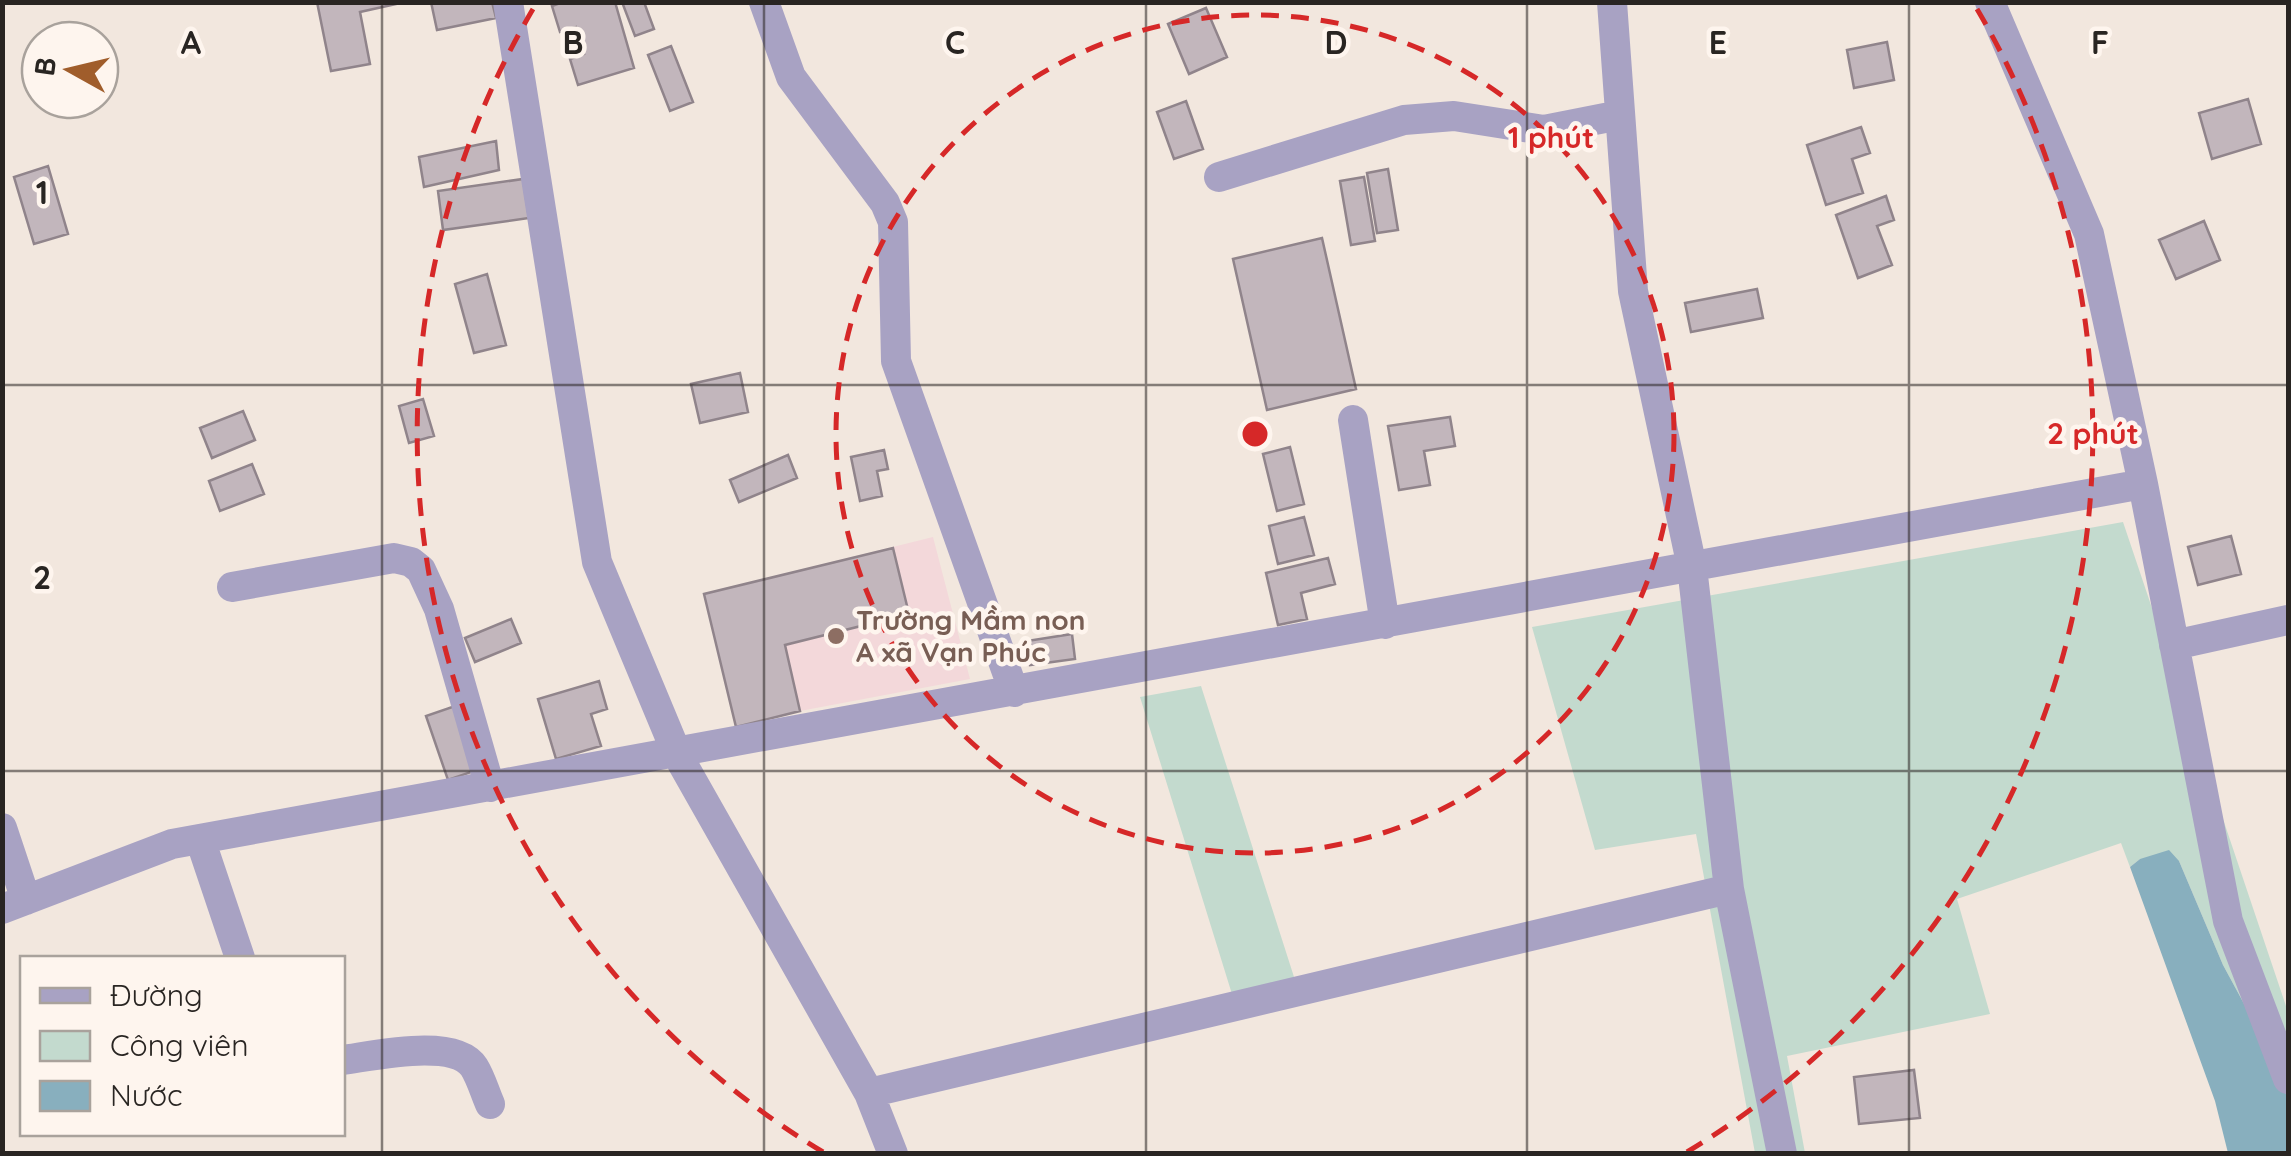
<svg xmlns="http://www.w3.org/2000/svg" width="2291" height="1156" viewBox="0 0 2291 1156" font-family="Quicksand,sans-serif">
<rect width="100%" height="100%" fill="#f2e7de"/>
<path fill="#f3d8da" d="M933,537L970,679L800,711L736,727L704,594Z"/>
<path fill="#c3dace" d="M2123,522L2288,1012V1100L2274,1059L2223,965L2179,861L2140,859L2130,867L2121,843L1957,899L1990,1014L1787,1056L1805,1153H1755L1696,834L1595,850L1532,627Z
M1201,686L1302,1002L1240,1020L1140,697Z"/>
<path fill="#88afbe" d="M2169,850L2179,861L2223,965L2274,1059L2288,1100V1153H2228L2215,1101L2130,867L2140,859Z"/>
<path fill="#c2b6bc" stroke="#90848b" stroke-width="2.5" d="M317,2H405L360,12L370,64L331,71Z
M431,2H492L496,18L437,30Z
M563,2H615L634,68L578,85L570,59L584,54L576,27L560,32L552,6Z
M622,2H644L654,29L635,36Z
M1206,8L1227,57L1189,74L1168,24Z
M1887,42L1894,80L1854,88L1847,50Z
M671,46L693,102L670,111L648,55Z
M2248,99L2261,144L2212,159L2199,113Z
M1186,101L1203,149L1174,159L1157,112Z
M1861,127L1870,153L1852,159L1863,193L1826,205L1807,145Z
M496,141L499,170L424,187L419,157Z
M48,166L68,234L34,244L14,177Z
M1388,169L1398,230L1377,233L1367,173Z
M1364,177L1375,241L1351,245L1340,181Z
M523,179L529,218L443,230L438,191Z
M1886,196L1894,220L1877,226L1892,265L1858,278L1836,215Z
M2204,221L2220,260L2176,279L2159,240Z
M1322,238L1356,389L1267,410L1233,259Z
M487,274L506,345L474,353L455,284Z
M1757,289L1763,318L1691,332L1685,303Z
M740,373L748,412L700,423L691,384Z
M423,399L434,436L409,443L399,406Z
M243,411L255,440L212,458L200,428Z
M1450,417L1455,446L1424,451L1430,485L1399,490L1388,426Z
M1290,447L1304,504L1277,511L1263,454Z
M884,450L888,469L877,471L882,496L860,501L851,457Z
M788,455L797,478L739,502L730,480Z
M252,464L264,494L220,511L209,481Z
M1304,517L1314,555L1278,564L1269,526Z
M2231,536L2241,574L2198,585L2188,547Z
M893,548L909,614L785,645L800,711L736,727L704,594Z
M1328,558L1335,584L1301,593L1307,619L1278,625L1266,573Z
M511,619L521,643L475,662L465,638Z
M1072,634L1075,659L1030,665L1027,641Z
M599,681L607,709L591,714L601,746L556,759L538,699Z
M455,706L477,770L448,780L426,716Z
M1914,1070L1920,1118L1859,1124L1854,1077Z"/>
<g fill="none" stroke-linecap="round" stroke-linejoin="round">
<path stroke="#a8a2c3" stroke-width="30" d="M508,2L597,562L677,754L869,1093L893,1154
M764,2L791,77L885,203L893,222L896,361L1014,692
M1612,2L1633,291L1692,567L1729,889L1782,1154
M1990,2L2089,234L2143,484L2228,921L2288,1079
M1219,177L1404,120L1454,116L1544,130L1620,115
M1353,420L1385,624
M232,587L394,558L411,562L421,570L439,609L490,787
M2174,645L2288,620
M2,828L26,900
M200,839L240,958
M2,909L172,844L2143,484
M342,1060C373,1056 455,1037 474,1067C481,1078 485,1093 490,1104
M869,1093L1729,889"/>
</g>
<path fill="none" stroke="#292522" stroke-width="2.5" stroke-opacity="0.55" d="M382,2V1154M764,2V1154M1146,2V1154M1527,2V1154M1909,2V1154M2,385H2288M2,771H2288"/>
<g fill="none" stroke="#d62828" stroke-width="5" stroke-dasharray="18 12">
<circle cx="1255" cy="434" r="419"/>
<path d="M823 1152A838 838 0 0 1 533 9M1977 9A838 838 0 0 1 1687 1152"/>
</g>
<circle fill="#8d6e63" stroke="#fef5ee" stroke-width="4" cx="836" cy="636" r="10"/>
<g text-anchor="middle" stroke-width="9" stroke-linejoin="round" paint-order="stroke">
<g font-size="28" font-weight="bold" fill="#785e54" stroke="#fef5ee" text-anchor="start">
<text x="856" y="630">Trường Mầm non<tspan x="856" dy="32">A xã Vạn Phúc</tspan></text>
</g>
</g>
<g font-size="32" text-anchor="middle" font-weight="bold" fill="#292522" stroke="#fef5ee" stroke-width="9" stroke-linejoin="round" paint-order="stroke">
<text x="191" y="54">A</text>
<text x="573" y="54">B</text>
<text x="955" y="54">C</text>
<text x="1336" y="54">D</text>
<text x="1718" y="54">E</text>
<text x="2100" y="54">F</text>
<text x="42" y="204">1</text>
<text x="42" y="589">2</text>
</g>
<circle cx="1255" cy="434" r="15" fill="#d62828" stroke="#fef5ee" stroke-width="5"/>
<g font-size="30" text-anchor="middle" font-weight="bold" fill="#d62828" stroke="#fef5ee" stroke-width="9" stroke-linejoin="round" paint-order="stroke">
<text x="1551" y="148">1 phút</text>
<text x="2093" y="444">2 phút</text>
</g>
<rect width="2291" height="1156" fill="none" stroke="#292522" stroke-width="10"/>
<rect x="20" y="956" width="325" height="180" fill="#fef5ee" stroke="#a9a29c" stroke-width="2.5"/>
<rect x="40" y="988" width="50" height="15" fill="#a8a2c3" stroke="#a9a29c" stroke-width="2.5"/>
<text x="110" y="1006" font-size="30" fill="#292522">Đường</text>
<rect x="40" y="1031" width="50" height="30" fill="#c3dace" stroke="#a9a29c" stroke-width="2.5"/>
<text x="110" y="1056" font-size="30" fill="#292522">Công viên</text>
<rect x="40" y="1081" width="50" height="30" fill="#88afbe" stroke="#a9a29c" stroke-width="2.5"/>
<text x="110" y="1106" font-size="30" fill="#292522">Nước</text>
<g transform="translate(70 70) rotate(278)"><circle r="48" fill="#fef5ee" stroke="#a9a29c" stroke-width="2.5"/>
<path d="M0-8L18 38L0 25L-18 38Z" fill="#a05d2b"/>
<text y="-15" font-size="28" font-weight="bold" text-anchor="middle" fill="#292522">B</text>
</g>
</svg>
